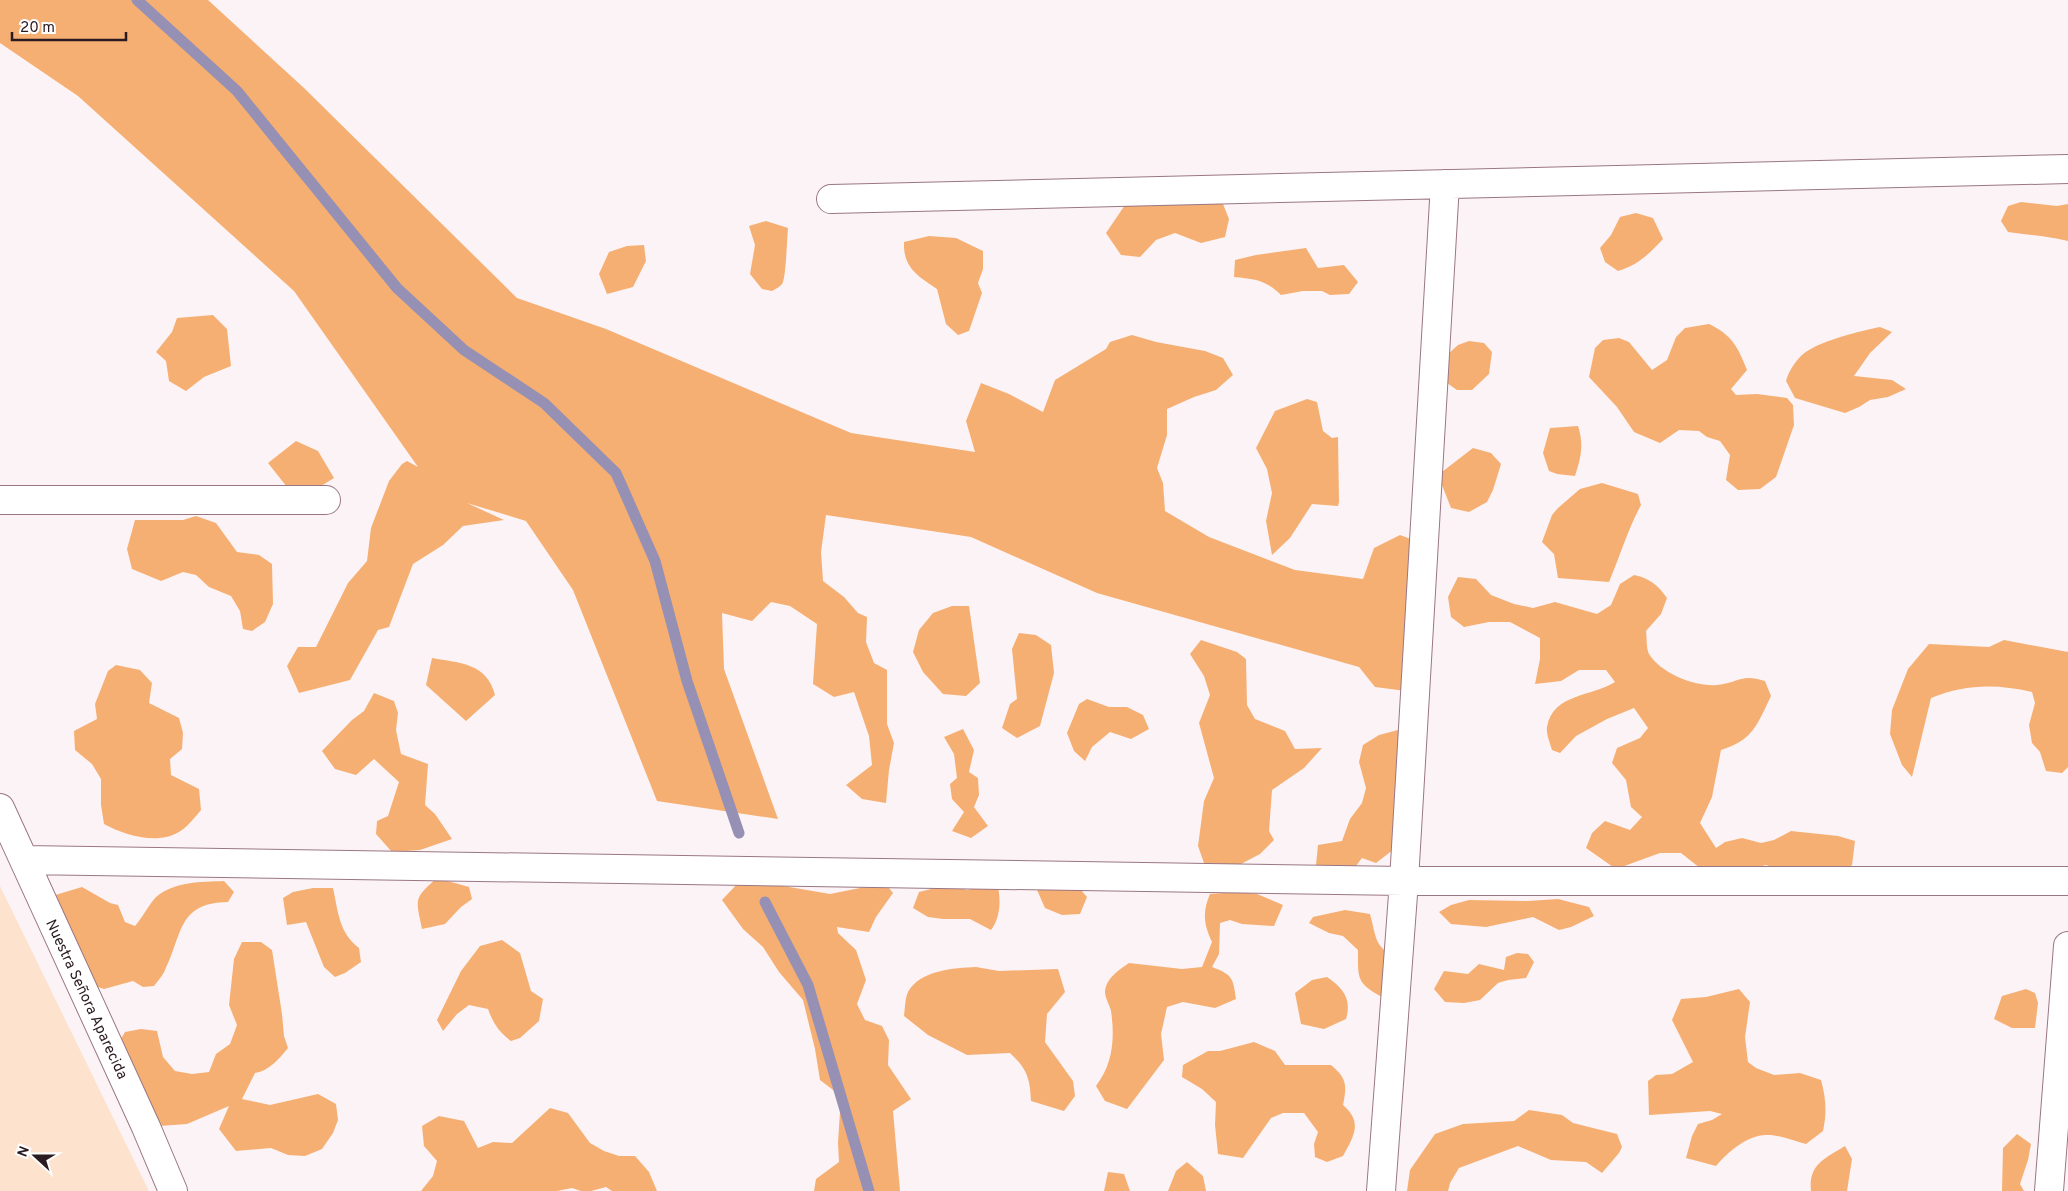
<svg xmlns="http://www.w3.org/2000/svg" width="2068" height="1191" viewBox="0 0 2068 1191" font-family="Overpass,sans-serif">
<rect width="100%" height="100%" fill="#fcf3f6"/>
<path fill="#fde3ce" d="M0,886L149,1191H0Z"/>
<path fill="#f6af72" d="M0,0H208L304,88L517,298L606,329L851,433L975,452L966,421L981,383L1009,394L1043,412L1055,380L1106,349L1110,342L1132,335L1156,342L1205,351L1223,358L1233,375L1216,390L1194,397L1167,409V435L1157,468L1163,483L1165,511L1209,537L1295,570L1363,579L1374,548L1400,535L1424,544L1405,629L1418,647L1406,691L1375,687L1359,667L1097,593L971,537L826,515L821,552L823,581L844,597L858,613L867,617L866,642L874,663L887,670V724L894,743L889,770L886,803L862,799L846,785L872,765L869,736L854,692L834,697L813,684L817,624L790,606L771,602L752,621L722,613L724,669L778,819L657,801L573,590L526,521L467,503L504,520L463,526L443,545L413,564L389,627L378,630L350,680L299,693L287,666L298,647H316L348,583L367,561L371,528L389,481L402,464L407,461L418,467L294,291L78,96L0,43Z
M1221,199L1229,219L1225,237L1201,243L1175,233L1156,240L1140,257L1121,255L1106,233L1125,205Z
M2021,202L2057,206L2068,204V241C2048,236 2028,235 2008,232L2001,221L2008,206Z
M1636,213L1653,218L1663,239C1649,254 1638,265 1618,271L1605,262L1600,248L1611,235L1620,217Z
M766,221L788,228C787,237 786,280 782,284C780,287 775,289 772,291L762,289L750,274L755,245L749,226Z
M929,236L956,238L983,251V269L978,283L982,293L969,331L958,335L946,324L937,289C918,276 903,268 904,242Z
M644,245L646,261L633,287L607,294L599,274L609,252L627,246Z
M1306,248L1318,268L1344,265L1358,282L1349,294L1330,295L1322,291H1303L1281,295C1266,280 1255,279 1234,277L1235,260L1256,255Z
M213,315L227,329L231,366L204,377L186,391L169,381L166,361L156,352L172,332L177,318Z
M1709,324C1732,335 1738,347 1747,370L1731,389L1736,395L1757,394L1787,398L1793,405L1794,425L1776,477L1760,489L1738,490L1726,480L1730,455L1720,441L1707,437L1699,431L1679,430L1660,443L1634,432L1617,407L1589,377L1595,348L1603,340L1619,338L1629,342L1652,370L1667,360L1676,337L1685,328Z
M1880,327L1892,332L1870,353L1854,376L1892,380L1906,389L1888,397L1870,400L1859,407L1845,413L1795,398L1786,381C1789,370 1798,356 1809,350C1825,340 1860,331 1880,327Z
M1469,341L1484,343L1492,352L1489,374L1472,390H1457L1447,383L1448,354L1458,345Z
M1307,399L1317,402L1323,431L1332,438L1338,437L1339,502L1338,506L1312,504L1290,538L1272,555L1266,521L1272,493L1267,469L1256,448L1275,411Z
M1578,426C1584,444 1581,458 1575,476L1557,474L1549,471L1543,453L1550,428Z
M296,441L318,451L334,478L313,491L287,487L268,463Z
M1473,448L1491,453L1501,464L1493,490L1487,502L1469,512L1451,508L1438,475Z
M1602,483L1638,494L1641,505C1628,529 1620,556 1609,582L1558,578L1554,554L1542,542L1552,515L1558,508L1580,489Z
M196,516L216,523L237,552L259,555L272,564L273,604L265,622L252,631L243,629L240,611L231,596L209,587L196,575L183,572L161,581L132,569L127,549L135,520H183Z
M1634,575C1649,578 1658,585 1667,598L1661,614L1646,631C1647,637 1646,648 1649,654C1661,673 1694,687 1717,685C1738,683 1741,673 1765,681L1771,696C1757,725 1753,740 1721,750L1712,797L1700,823L1716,848L1725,842L1742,838L1761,843L1774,840L1791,831L1838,836L1855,841L1852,865L1839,874H1786L1766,865L1734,874L1700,868L1681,853H1660L1616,869L1586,848L1592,833L1605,821L1630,830L1642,817L1631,807L1626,780L1612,763L1617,748L1640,738L1648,728L1634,708L1607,719L1576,736L1560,753L1552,750C1550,743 1546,734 1547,727C1553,693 1592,697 1615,682L1606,670H1579L1561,681L1535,684L1540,659V638L1510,622H1489L1464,627L1451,617L1448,597L1458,577L1476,579L1491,595L1514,604L1533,608L1555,602L1597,614L1611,605L1620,584Z
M952,606H969L980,683L966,696L943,694L923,672L913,652L919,630L933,613Z
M1019,633L1036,635L1051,645L1054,673L1040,726L1017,738L1002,728L1010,704L1017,699L1012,649Z
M1201,640L1237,652L1246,659L1247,705L1255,719L1285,731L1295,749L1322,748L1304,768L1272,790L1269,831L1274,840L1260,854L1239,865L1204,863L1198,846L1204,801L1214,778L1199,723L1210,695L1204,676L1190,654Z
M2004,640L2068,652V767L2062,773L2046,771L2040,752L2032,743L2029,725L2035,703L2032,692C1996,684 1966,684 1931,698L1912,777L1902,765L1890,734L1892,710L1908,669L1929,644L1989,647Z
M432,658C460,663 487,663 495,695L466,721L426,685Z
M116,665L140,670L152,683L149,703L179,718L183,733L182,749L170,759L171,775L199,789L201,810C195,817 189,825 182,830C160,846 126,836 104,824L101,805V779L92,764L75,750L74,731L97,719L95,704L108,671Z
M374,693L394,701L398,713L396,730L401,754L428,764L425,805L435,814L452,839L420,850L392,852L376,834L377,821L388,816L399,782L374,759L356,775L335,769L322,751L352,720L364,711Z
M1087,699L1109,707H1127L1143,715L1149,729L1131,739L1110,732L1092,747L1085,761L1074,751L1067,733L1079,704Z
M963,729L974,750L969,772L978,778L979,795L974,807L988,826L971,838L952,831L964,812L952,799L950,784L957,778L954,754L944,737Z
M1398,730L1408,744L1398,846L1376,863L1362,858L1349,875L1322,874L1316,865L1318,845L1342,841L1350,819L1362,803L1366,788L1359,762L1363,745L1379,735Z
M437,878L469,887L472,899L461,907L445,924L422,929C416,899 413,899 437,878Z
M224,881L234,892L228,902C177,903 183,934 165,970C163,975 158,981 154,986L143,987L133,981L104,989L92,985L52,896L82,887L110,903L118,905L125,922L135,926C142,918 150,903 156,897C175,881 201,882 224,881Z
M739,882L772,884L830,894L885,883L893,893L876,917L869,932L837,927L838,933L856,950L866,980L857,1004L865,1020L882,1026L889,1040L888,1065L911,1099L893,1111L900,1191H814L816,1179L839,1162L838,1143L841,1096L820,1080L815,1049L803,1000L779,972L763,947L743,929L722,900Z
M1075,883L1087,897L1080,914L1062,915L1045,908L1037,890Z
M947,885L967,890L985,886L998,887C1001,902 1000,918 991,930L970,919H943L928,917L913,908L919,892Z
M313,888H333C338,911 339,933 359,948L361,962L345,973L335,977L324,967L306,922L287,925L283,898L293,892Z
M1238,892L1257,894L1283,905L1274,926L1242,924L1230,920L1220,923L1219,954L1212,967C1233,975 1233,978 1236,999L1215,1008L1183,1002L1167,1007L1161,1034L1164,1060L1127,1109L1105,1101L1096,1086C1113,1064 1115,1038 1111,1011C1110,1006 1105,998 1105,992C1106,978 1119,970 1129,963L1182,969L1202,967L1212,942C1204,925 1202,912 1210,894Z
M1558,899L1589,907L1594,916L1571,927L1559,930L1533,917L1486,927L1451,924L1439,912L1451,905L1469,900L1528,901Z
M1345,910L1370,914C1377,940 1374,946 1398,959L1382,997C1356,983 1358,978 1358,950L1343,936L1329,933L1309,923L1313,917Z
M502,940L520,953L531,991L543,999L539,1021L520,1038L511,1041C499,1032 493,1023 488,1009L469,1005L457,1014L443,1031L437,1020L461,971L480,946Z
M242,942H261L272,950L282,1014L284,1036L288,1048C280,1058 269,1071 255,1073L242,1099L270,1105L318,1094L336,1104L338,1120L333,1133L322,1149L305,1156L288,1155L271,1148L236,1151L219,1129L229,1106L187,1124L146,1127L115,1049L125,1032L141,1029L157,1031L163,1057L175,1071L192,1074L209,1072L216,1054L230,1044L237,1025L229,1005L234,959Z
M1517,953L1528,954L1534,962L1526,978L1508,980L1498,983L1480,1000L1464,1003L1445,1002L1434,989L1444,971L1468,974L1479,964L1504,970L1506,957Z
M976,967L999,971L1058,969L1065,992L1047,1014L1045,1042L1073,1081L1075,1096L1064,1111L1031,1101C1030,1078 1027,1069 1010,1053L967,1055L928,1035L904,1016C905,1009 905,998 908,992C920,970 954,968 976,967Z
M1327,977C1343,988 1352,999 1346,1019L1324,1029L1301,1024L1295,993L1312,980Z
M1739,989L1750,1002L1745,1037L1748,1062L1756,1068L1774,1075L1800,1073L1821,1080C1826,1098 1827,1113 1823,1131L1806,1144C1793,1141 1781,1135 1768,1135C1748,1134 1728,1152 1716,1166L1686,1158L1692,1136L1698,1124L1712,1120L1722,1114L1710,1111L1649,1115L1648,1081L1656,1075L1672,1074L1693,1062L1672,1020L1681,999L1706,997Z
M2026,989L2035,993L2038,1003L2035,1028H2012L1994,1019L2002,996Z
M1254,1042L1275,1051L1285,1065H1331C1347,1078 1347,1086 1343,1105C1363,1122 1354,1136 1343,1156L1327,1162L1315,1157L1314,1144L1318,1132L1304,1113H1283L1271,1118L1243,1158L1218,1154L1215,1125L1216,1102L1202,1089L1182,1077L1183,1065L1208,1051H1220Z
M550,1108L568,1113L590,1143L604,1151L619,1156H635L649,1172L657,1191H612L606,1187L591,1191H581L572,1188L557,1191H421L433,1176L437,1161L424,1146L422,1126L439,1116L464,1121L478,1148L493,1142L512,1143Z
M1529,1110L1562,1115L1573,1123L1617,1134L1622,1147L1619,1153L1602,1173L1586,1162L1551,1160L1518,1146L1459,1168L1450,1183L1448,1191H1407L1410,1170L1435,1134L1463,1124L1514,1121Z
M2017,1134L2031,1144L2028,1160L2020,1184L2024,1191H2002L2003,1148Z
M1845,1146L1852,1159L1847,1191H1811C1808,1164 1826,1158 1845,1146Z
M1187,1162L1203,1176L1206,1191H1168L1176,1171Z
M1108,1172L1124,1174L1130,1191H1104Z"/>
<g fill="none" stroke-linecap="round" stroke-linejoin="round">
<path stroke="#9590b4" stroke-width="11" d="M137,0L237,91L397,288L464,350L544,403L616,473L655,561L687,681L739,833
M765,902L808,985L869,1191"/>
<defs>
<path id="street" d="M831,199L2068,169
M0,500H326
M0,808L146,1127L173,1191
M24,860L1404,881H2068
M1381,1191L1404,881L1445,184
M2049,1191L2068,946"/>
</defs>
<use href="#street" stroke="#9a7684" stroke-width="30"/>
<use href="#street" stroke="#fff" stroke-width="28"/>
</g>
<g text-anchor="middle" stroke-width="4" stroke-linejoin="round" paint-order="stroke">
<g font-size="15" fill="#2a1b21" stroke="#fff">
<text transform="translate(87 999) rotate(65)" y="5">Nuestra Señora Aparecida</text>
</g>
</g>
<g transform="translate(35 1156) rotate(291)" stroke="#ffffff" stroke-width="4" paint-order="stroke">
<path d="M0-4L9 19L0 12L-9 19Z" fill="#2a1b21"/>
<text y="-8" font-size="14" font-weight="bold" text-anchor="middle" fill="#2a1b21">N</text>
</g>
<path d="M12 32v8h114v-8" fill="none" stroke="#2a1b21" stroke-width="2.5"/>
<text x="20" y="32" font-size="15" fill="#2a1b21" stroke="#ffffff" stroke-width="4" paint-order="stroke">20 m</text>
</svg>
